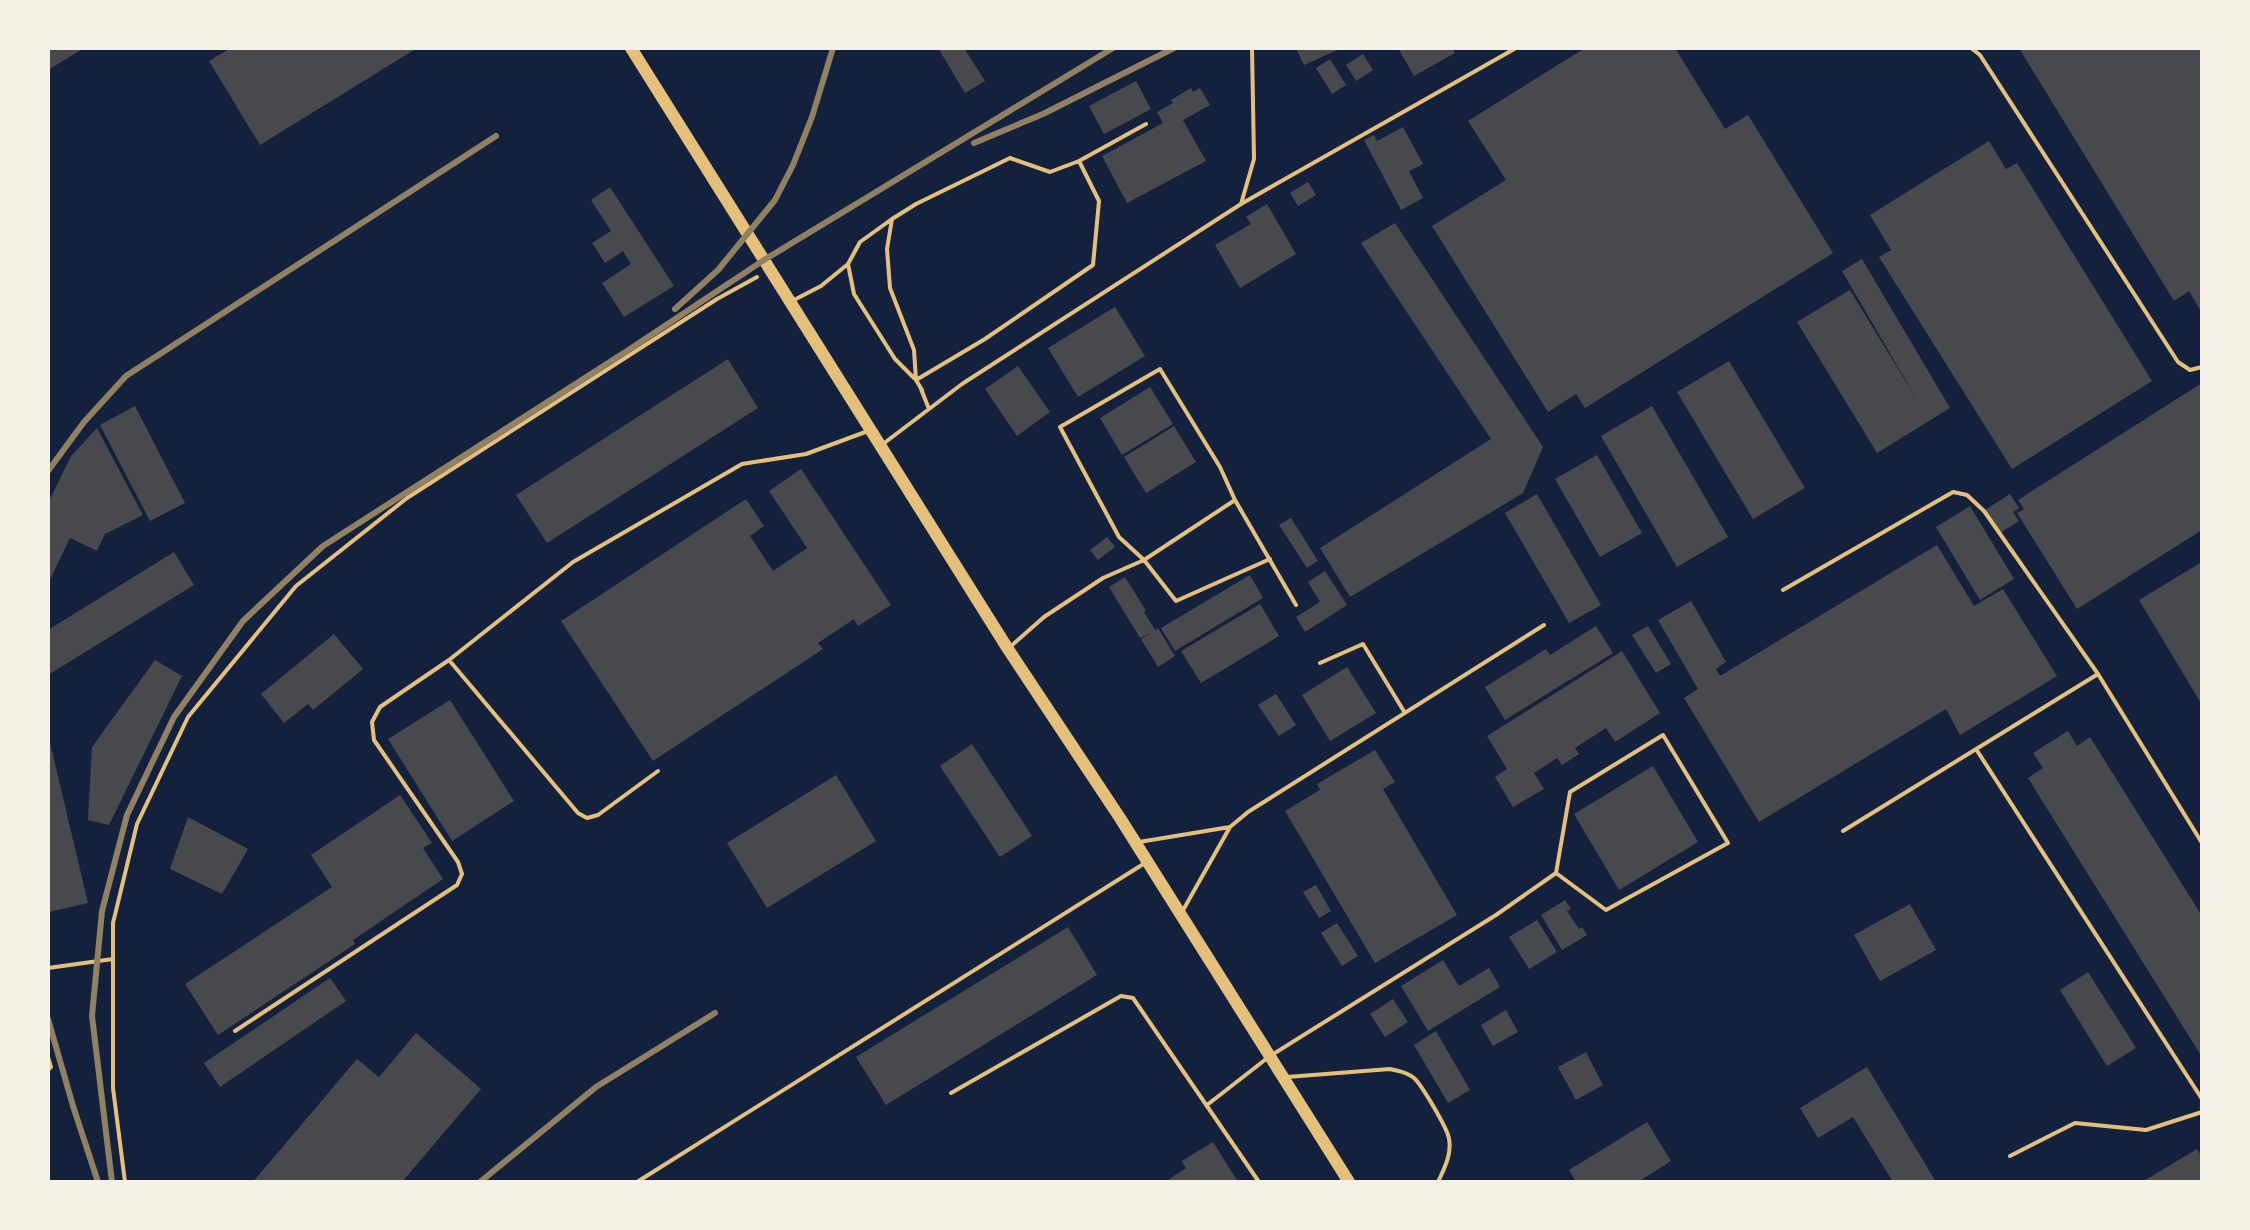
<svg xmlns="http://www.w3.org/2000/svg" width="2250" height="1230" viewBox="0 0 2250 1230" font-family="Roboto,sans-serif">
<rect width="100%" height="100%" fill="#14213d"/>
<path fill="#48494c" d="M48,48H84L48,70Z
M231,48H417L260,145L209,61Z
M938,48H964L985,81L965,93Z
M1296,48H1342L1304,65Z
M1398,48H1452L1455,53L1414,76Z
M1585,48H1675L1725,129L1748,115L1833,253L1585,408L1576,394L1548,412L1432,226L1506,180L1468,121Z
M2019,48H2202V313L2189,291L2174,301Z
M1363,54L1373,70L1356,81L1346,65Z
M1330,59L1346,85L1332,94L1316,68Z
M1136,81L1151,109L1104,134L1089,106Z
M1191,88L1193,92L1200,88L1210,105L1183,120L1206,161L1127,203L1102,156L1163,123L1157,112L1173,103L1171,100Z
M1403,127L1423,164L1409,171L1423,198L1401,210L1364,140L1374,135L1377,141Z
M1989,141L2006,169L2017,163L2152,381L2012,469L1879,257L1891,250L1870,215Z
M1308,182L1316,195L1298,206L1290,193Z
M610,187L674,286L624,317L602,283L631,264L623,251L605,263L592,243L611,231L591,200Z
M1267,204L1296,254L1240,288L1215,245L1251,224L1246,217Z
M1395,223L1543,447L1523,493L1350,597L1320,548L1491,439L1361,243Z
M1862,259L1950,408L1877,453L1797,322L1850,290L1919,403L1842,271Z
M1115,307L1145,356L1078,397L1048,348Z
M728,359L758,408L547,543L516,495Z
M1729,361L1805,488L1753,519L1677,392Z
M1018,366L1050,412L1017,436L985,389Z
M2202,383V530L2077,609L2017,513L2024,509L2018,500Z
M1150,387L1173,424L1122,455L1100,418Z
M135,406L185,503L150,521L100,425Z
M1652,406L1728,537L1677,567L1601,436Z
M1174,426L1196,462L1146,493L1124,457Z
M97,428L143,515L105,534L97,551L70,538L48,584V503L71,456Z
M1597,455L1642,533L1600,557L1555,479Z
M801,469L891,605L858,626L854,619L818,643L823,649L653,761L561,621L746,499L764,526L750,536L773,571L807,548L769,491Z
M1537,494L1601,605L1569,623L1505,513Z
M2010,494L2019,508L2013,512L2019,521L2000,533L1985,510Z
M1970,506L2014,579L1980,600L1936,527Z
M1291,518L1318,561L1307,568L1279,525Z
M1107,537L1115,547L1098,560L1090,550Z
M1937,545L1974,606L2003,589L2057,676L1960,735L1946,709L1759,822L1684,698L1698,689L1658,620L1691,601L1726,662L1716,669L1720,676Z
M174,552L194,585L48,675V630Z
M2202,562V705L2139,600Z
M1325,571L1347,605L1305,632L1296,617L1320,602L1308,582Z
M1250,575L1263,598L1175,651L1161,628Z
M1125,577L1146,611L1144,612L1155,630L1158,628L1175,656L1158,667L1141,639L1151,633L1140,638L1109,587Z
M1260,604L1279,636L1201,683L1181,651Z
M1596,626L1613,653L1505,720L1485,687L1546,649L1550,655Z
M1648,626L1671,664L1656,673L1632,635Z
M334,634L363,669L313,710L308,704L284,723L261,694Z
M1622,651L1660,713L1615,742L1606,728L1575,748L1579,754L1562,765L1557,758L1534,773L1544,789L1513,807L1495,777L1507,769L1487,736Z
M155,660L182,676L109,825L88,820L92,747Z
M1347,667L1376,713L1330,741L1302,695Z
M1276,694L1296,725L1279,736L1258,705Z
M450,700L514,801L452,841L388,739Z
M2068,731L2077,746L2090,737L2202,916V1057L2028,778L2043,768L2033,753Z
M48,734L88,903L49,912L48,908Z
M972,744L1032,836L1000,857L940,766Z
M1375,750L1395,782L1383,789L1457,915L1375,963L1285,811L1320,790L1317,784Z
M1653,766L1698,842L1619,890L1574,814Z
M836,775L876,841L767,908L727,843Z
M400,795L432,843L423,848L443,879L353,940L355,944L218,1035L185,984L332,887L311,855Z
M188,817L248,849L222,894L170,869Z
M1316,885L1331,911L1319,918L1303,892Z
M1565,900L1571,909L1567,911L1579,929L1582,927L1587,935L1562,950L1541,915Z
M1910,904L1936,950L1880,981L1854,935Z
M1537,920L1557,952L1529,969L1509,937Z
M1337,923L1358,956L1342,966L1321,933Z
M1068,927L1097,975L886,1105L856,1057Z
M1443,960L1459,986L1489,968L1500,987L1428,1031L1401,986Z
M2088,972L2136,1048L2107,1066L2060,990Z
M330,978L346,1001L220,1087L204,1063Z
M1393,999L1408,1022L1385,1037L1370,1014Z
M1506,1010L1518,1032L1493,1046L1481,1025Z
M1436,1031L1470,1090L1448,1103L1414,1045Z
M416,1033L481,1089L402,1182H253L357,1059L379,1077Z
M1586,1052L1603,1085L1576,1100L1558,1067Z
M1867,1067L1936,1182H1893L1853,1117L1818,1138L1800,1108Z
M1647,1122L1671,1161L1638,1182H1576L1569,1170Z
M1213,1142L1238,1182H1165L1186,1168L1182,1161Z
M2197,1149L2202,1157V1182H2142Z"/>
<g fill="none" stroke-linecap="round" stroke-linejoin="round">
<path stroke="#e5c07b" stroke-width="4" d="M48,968L113,959
M48,1057L51,1067L48,1070
M125,1182L113,1088V923L137,824L188,717L296,586L407,498L717,299L757,277"/>
<path stroke="#e5c07b" stroke-width="4" d="M1971,48L1980,55L2178,362L2190,370L2202,367
M1079,161L1146,124
M1241,204L1254,159L1252,48
M892,219L860,242L848,264L854,294L895,359L914,378
M794,300L821,286L848,264
M916,380L985,339L1093,265L1099,201L1079,161L1050,172L1010,158L916,204L892,219L887,249L890,288L914,350L916,380L922,390
M921,389L929,409
M883,444L962,384L1241,204L1516,48
M1235,500L1220,467L1160,369L1060,427L1119,537L1144,560L1176,601L1270,559
M1783,590L1953,492L1967,495L1984,511L2098,674L2202,843
M1010,647L1044,617L1103,578L1144,560L1235,500L1296,605
M449,660L578,813L587,818L598,815L658,771
M1320,663L1363,644L1405,713
M1976,749L2202,1099
M1230,827L1248,812L1544,625
M1843,831L2098,674
M1139,842L1230,827L1182,912
M235,1031L457,885L462,874L458,862L374,740L372,722L380,707L449,660L573,562L742,464L806,454L868,431
M1287,1077L1390,1069C1398,1071 1407,1072 1414,1078C1421,1084 1448,1129 1449,1139C1452,1154 1444,1169 1438,1182
M951,1093L1121,996L1133,998L1259,1182
M1207,1105L1270,1056L1496,915L1556,873L1570,792L1663,735L1728,843L1606,910L1556,873
M2010,1156L2075,1123L2146,1130L2202,1112
M637,1182L1145,863"/>
<path stroke="#e5c07b" stroke-width="12" d="M631,48L1008,649L1120,818L1349,1182"/>
<path stroke="#918062" stroke-width="6" d="M974,143L1043,114L1174,48
M675,309L718,270L775,200L793,165L812,117L833,48
M48,471L84,422L126,376L496,136
M48,1019L73,1106L98,1182
M112,1182L92,1016L102,911L127,815L174,717L243,621L323,546L630,349L764,260L1113,48
M480,1182L596,1087L715,1013"/>
</g>
<rect width="2250" height="1230" fill="none" stroke="#f6f1e7" stroke-width="100"/>
</svg>
